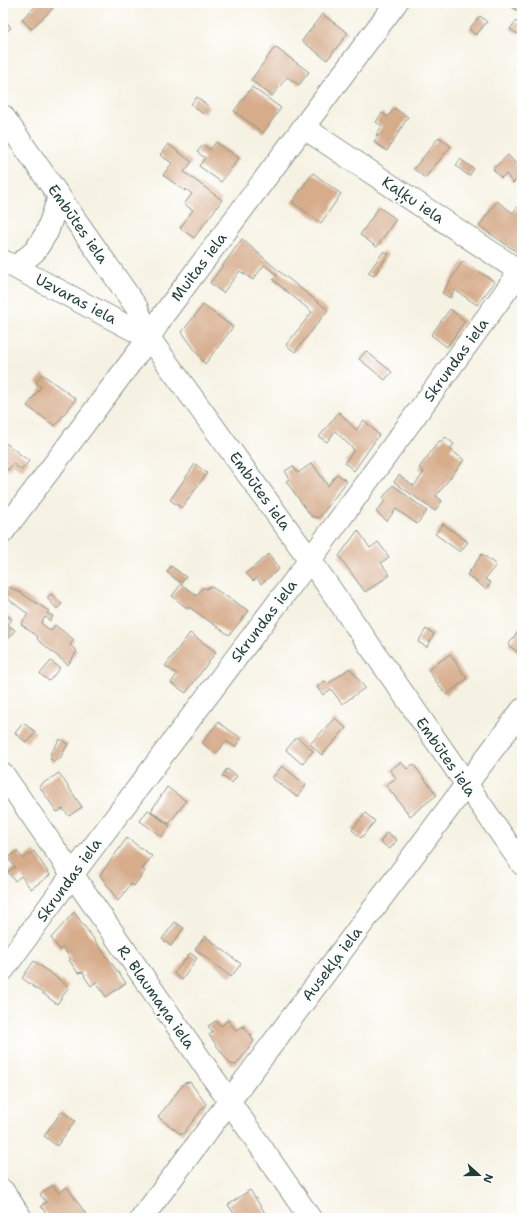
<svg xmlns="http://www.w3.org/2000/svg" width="525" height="1221" viewBox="0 0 525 1221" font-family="'Shantell Sans',sans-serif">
<rect width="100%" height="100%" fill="#fff"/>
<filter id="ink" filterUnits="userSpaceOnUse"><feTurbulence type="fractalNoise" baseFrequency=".025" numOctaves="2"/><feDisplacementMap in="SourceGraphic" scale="8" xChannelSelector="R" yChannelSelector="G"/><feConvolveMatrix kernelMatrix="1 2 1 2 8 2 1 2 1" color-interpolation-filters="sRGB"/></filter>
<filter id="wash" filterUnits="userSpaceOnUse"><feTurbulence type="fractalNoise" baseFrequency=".012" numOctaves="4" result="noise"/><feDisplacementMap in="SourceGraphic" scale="16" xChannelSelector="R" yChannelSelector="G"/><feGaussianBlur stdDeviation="0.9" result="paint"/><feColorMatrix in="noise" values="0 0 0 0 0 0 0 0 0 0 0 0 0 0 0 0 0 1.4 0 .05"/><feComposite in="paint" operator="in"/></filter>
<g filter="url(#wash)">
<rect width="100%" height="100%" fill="#f6f2e3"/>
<g id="blocks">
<path fill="#d6ac8b" d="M39,3H52L55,6L31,29L22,19Z
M506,3H522V14L509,5Z
M322,14L348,33L327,60L302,41Z
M480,16L487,22L476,35L469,29Z
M3,17L11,28L3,34Z
M516,21L522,26V28L518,34L510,29Z
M275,47L309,72L299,85L287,77L272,96L251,80Z
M252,87L281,108L263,133L234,111Z
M197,97L209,107L203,114L191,104Z
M394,108L408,117L387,151L374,142L378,136L376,135L382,126L376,122L382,113L388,117Z
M439,137L451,146L425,178L414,169Z
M216,142L239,158L221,182L199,166L205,158L197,152L203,145L210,150Z
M168,144L192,162L184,172L222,200L194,238L180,228L193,210L184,204L192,194L186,189L185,191L163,175L172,163L160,155Z
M508,155L522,171V175L513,183L506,174L501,178L493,169Z
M460,159L474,169L469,176L456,166Z
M313,173L341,194L321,223L292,202Z
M497,201L513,213L519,204L522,207V245L517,252L479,226Z
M379,207L396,219L377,247L360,235Z
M242,239L280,272L328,310L295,352L286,345L312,312L273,280L277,275L264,265L253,280L240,271L223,293L210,283Z
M384,251L389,254L374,276L368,273Z
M463,261L495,282L477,305L455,290L450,298L442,293Z
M203,305L233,327L205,364L182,332Z
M450,309L465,321L447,347L431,335Z
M366,351L392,372L385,380L359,359Z
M42,374L76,399L55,426L27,406L41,387L36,383Z
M339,412L356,430L364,420L379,435L354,471L345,463L354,450L335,431L327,442L319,437Z
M445,437L454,444L450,449L464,460L436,496L442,501L435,511L394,482L399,475L414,486L424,472L419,468L439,441L441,442Z
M3,441L29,461L22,470L13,464L8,470L3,466V460L5,458L3,456Z
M312,463L328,486L337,474L347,481L319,518L311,516L286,481L290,479L285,471L293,466L298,473Z
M195,464L207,473L182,508L170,500Z
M393,485L427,511L417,524L396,509L387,521L376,512L385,501L382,499Z
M443,524L468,542L460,552L435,534Z
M358,530L370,548L378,542L389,557L381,563L390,575L365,592L339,556Z
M269,554L279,569L261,584L257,578L253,581L246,573Z
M482,554L496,565L485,579L491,583L486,589L467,575Z
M171,566L186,577L181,583L167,572Z
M181,584L197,596L203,587L207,589L210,586L249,611L229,635L189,607L188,609L172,596Z
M9,587L21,593L49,611L47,613L53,616L50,621L45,617L41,623L51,631L55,625L74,640L70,645L77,651L68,665L37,639L38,637L21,624L28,614L3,595Z
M51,594L62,604L57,609L47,598Z
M3,613L12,619L8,625L15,630L9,638L3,633Z
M522,626V655L508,645Z
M426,629L434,634L427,647L418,642Z
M190,633L216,652L186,693L171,683L177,674L165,666Z
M450,654L467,679L446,695L428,670Z
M51,661L60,668L49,681L40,674Z
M350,668L365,688L342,704L331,689L323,695L317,687L325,681L328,684Z
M335,718L346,728L322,755L310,744Z
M218,722L241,738L235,747L226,741L216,754L202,743Z
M23,723L36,732L27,743L15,733Z
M297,737L313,751L302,764L286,750Z
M60,739L68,744L59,760L57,758L54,762L50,759L52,755L50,754Z
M401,762L407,769L413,764L437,795L410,816L386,785L396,778L390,770Z
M282,766L306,785L297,797L272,778Z
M227,769L237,776L232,783L222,776Z
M59,773L82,807L69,816L63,809L57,812L39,786Z
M167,787L186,801L169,824L151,811Z
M148,810L170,826L162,837L140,821Z
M365,813L375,821L361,838L352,830Z
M387,832L397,840L390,849L380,842Z
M127,838L152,856L142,869L145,871L134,886L131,884L118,901L100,875Z
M17,851L23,859L34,851L50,875L31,889L21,876L15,881L8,872L15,867L8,858Z
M74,912L126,983L106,997L96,982L91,986L84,976L85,975L83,972L78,973L69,960L71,959L63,947L60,950L51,938Z
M175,922L184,928L171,946L162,939Z
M205,936L241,964L231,977L195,949Z
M190,953L197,958L182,980L174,974Z
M34,961L69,987L57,1004L22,978Z
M228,1020L236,1031L243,1026L250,1035L251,1034L252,1035L251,1037L254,1041L236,1065L230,1064L209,1035L213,1032L208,1026L216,1021L221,1026Z
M190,1082L206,1104L182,1135L158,1117L184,1083Z
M62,1111L75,1121L57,1146L44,1136Z
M53,1185L59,1193L67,1187L86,1214L80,1218H49L41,1206L46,1202L40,1194Z
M250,1190L267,1216L263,1218H237L228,1205Z"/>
</g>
</g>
<g filter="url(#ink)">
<use href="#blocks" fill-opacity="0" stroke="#8a988c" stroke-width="1"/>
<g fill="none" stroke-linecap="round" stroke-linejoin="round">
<defs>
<path id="minor" d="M3,116L137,308L149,338L310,560L522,864
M303,127L522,273
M3,261L149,338
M16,267L35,251L47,232L59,197
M3,532L149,338L164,314L396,3
M3,774L310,1218
M3,970L72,875L310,560L522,269
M3,1191L21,1218
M142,1218L522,710"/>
</defs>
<use href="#minor" stroke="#8a988c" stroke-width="24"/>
<use href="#minor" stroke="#fff" stroke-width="22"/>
</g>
</g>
<g text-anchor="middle" stroke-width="3.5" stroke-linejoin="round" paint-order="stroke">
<g font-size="15" fill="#1f3d34" stroke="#fff">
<text transform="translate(413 200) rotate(34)" y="5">Kaļķu iela</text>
<text transform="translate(78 224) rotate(55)" y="5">Embūtes iela</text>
<text transform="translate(199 267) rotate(-53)" y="5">Muitas iela</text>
<text transform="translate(76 299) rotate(28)" y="5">Uzvaras iela</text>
<text transform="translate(456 360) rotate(-54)" y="5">Skrundas iela</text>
<text transform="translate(260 491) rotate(54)" y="5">Embūtes iela</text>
<text transform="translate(264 621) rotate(-53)" y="5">Skrundas iela</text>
<text transform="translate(446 757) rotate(55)" y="5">Embūtes iela</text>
<text transform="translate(69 880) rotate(-54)" y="5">Skrundas iela</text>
<text transform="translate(332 964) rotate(-53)" y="5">Ausekļa iela</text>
<text transform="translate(156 997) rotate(55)" y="5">R. Blaumaņa iela</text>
</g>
</g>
<rect width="525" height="1221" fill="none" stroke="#fff" stroke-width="16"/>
<g transform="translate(479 1175) rotate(111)" stroke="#ffffff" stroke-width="3" paint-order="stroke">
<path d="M0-3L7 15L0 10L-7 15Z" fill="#1f3d34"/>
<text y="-6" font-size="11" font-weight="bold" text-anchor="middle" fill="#1f3d34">N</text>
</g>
</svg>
